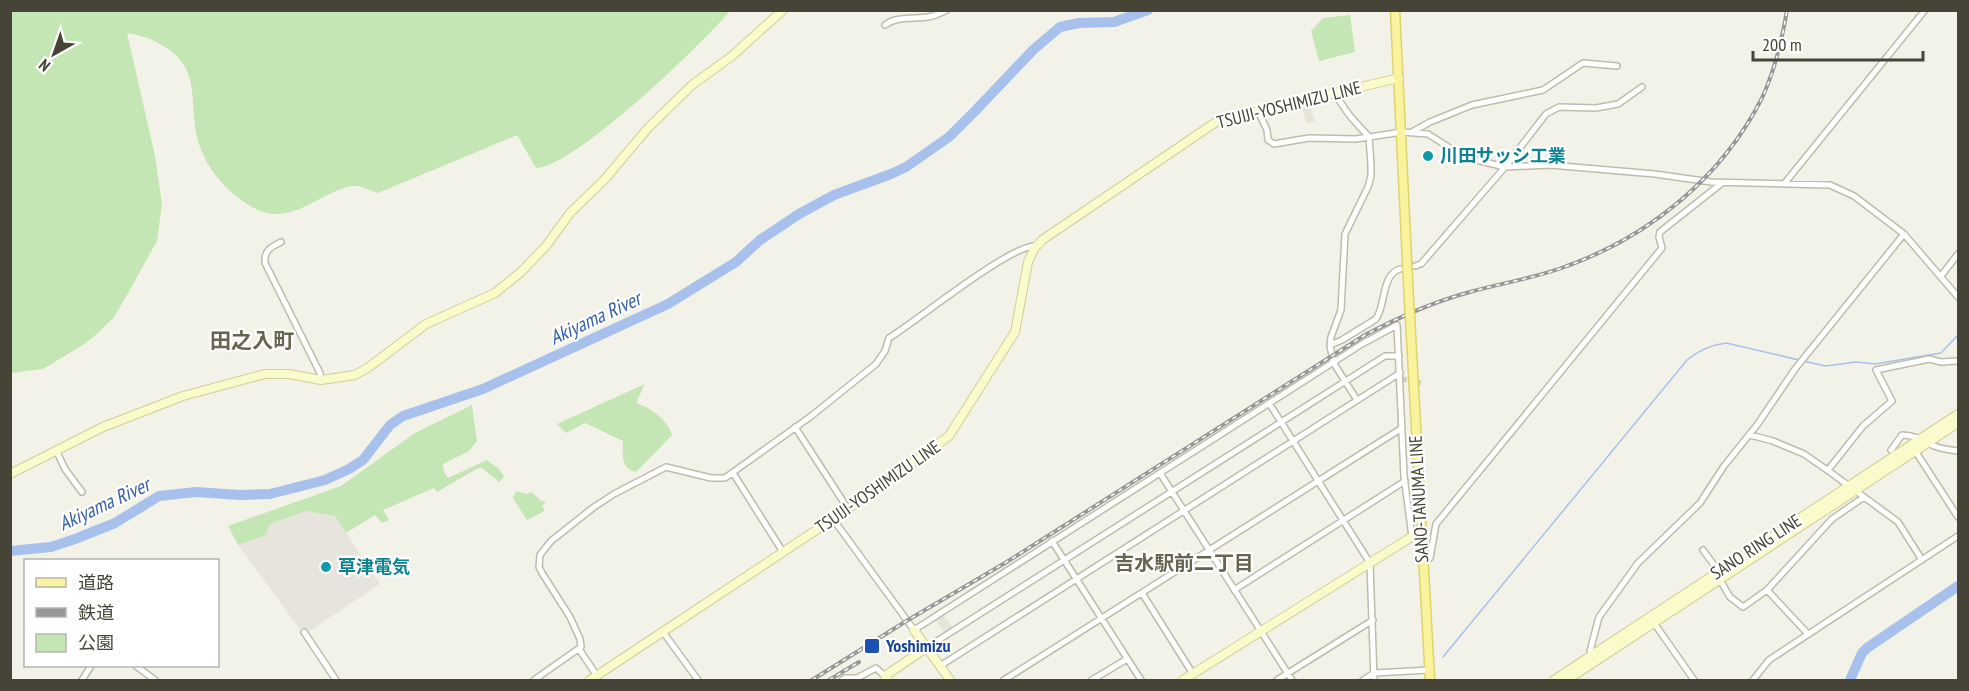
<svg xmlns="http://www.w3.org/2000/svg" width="1969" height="691" viewBox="0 0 1969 691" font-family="'PT Sans Narrow','Noto Sans JP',sans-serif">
<rect width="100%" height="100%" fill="#f3f2e8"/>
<path fill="#e7e5d7" d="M1309,104L1315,121L1307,124L1301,107Z
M943,614L952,627L944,632L935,619Z"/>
<path fill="#e6e4dd" d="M306,511L335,516L380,584L308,632L304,627L299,628L238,545L266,535L270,524Z"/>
<path fill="#c4e5b4" d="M11,10H730V11C702,44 575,167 536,168L517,135L378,193L358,186H351C324,192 302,215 274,214C262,214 250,206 241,200C220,185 203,162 197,137C189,103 201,68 165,47C153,39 141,35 127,33L155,156L162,204L157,241L126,297L114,317L99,332L86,343L43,369L11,373Z
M1350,15L1355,52L1319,61L1311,31L1323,18Z
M645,384L636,403C651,408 667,419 672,435L636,472C620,468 623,455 623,441L585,423L566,433L557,424Z
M472,405L477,441L469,451L443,464L444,472L448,478L487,460L499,469L504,477L499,482L482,468H478L437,492L434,488L383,510L389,520L382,523L375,515L346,533L335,516L306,511L270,524L266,535L238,545L228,526L341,486L415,433Z
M516,491L526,494L532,492L540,500L546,502L542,506L545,511L527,520L513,498Z"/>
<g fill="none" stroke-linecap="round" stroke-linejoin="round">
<path stroke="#a8c1ec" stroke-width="1.5" d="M1803,361L1826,366L1856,362L1875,364L1941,353L1958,335
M1443,657L1687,360C1699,350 1710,345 1726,343L1799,360"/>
<path stroke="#a8c1ec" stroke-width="10" d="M10,551L51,547L75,539L115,523L159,496L196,492L240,495L270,494L325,480L349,469L363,460L390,425L403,416L483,389L668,304L736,262L760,240L799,214L834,195L891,174L906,167L949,137L976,110L1033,50L1060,27L1079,23L1114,22L1148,10
M1850,680L1862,653L1867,648L1958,586"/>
<path stroke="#d0cfc5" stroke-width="5" stroke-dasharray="5 2.5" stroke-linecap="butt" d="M1402,379L1421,383"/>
<defs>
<path id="street" d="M885,25C896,16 915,19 928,17C935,16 941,13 947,10
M1334,93L1350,116L1369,137L1371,165V176L1368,187L1345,234L1341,310L1331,337L1330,345L1333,362L1357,400
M1258,111L1267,130L1268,140L1274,144L1309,138L1356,139L1402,132L1428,134L1464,157L1505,167L1550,165L1655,174L1711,182L1830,185L1854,196L1904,234L1958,297
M1412,132L1430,122L1472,105L1543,90L1583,63L1617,66
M1784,184L1925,10
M281,242C271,247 264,250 265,263L320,373L321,380
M1415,266L1421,264L1505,167L1546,114L1559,107L1596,108L1618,104L1642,87
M1941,276L1958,254
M1330,345L1342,340L1376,319C1386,305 1381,275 1400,269
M1269,403L1370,563
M795,427L848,509
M1750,435L1773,441L1804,454L1830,472L1898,522L1922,560
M1914,449L1958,517
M56,450L65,469L82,492
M1891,450L1902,435C1915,435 1924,441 1934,446C1941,449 1951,450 1958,451
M1828,470L1863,426L1892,401L1876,370L1929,359L1941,362L1958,361
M733,473L783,552
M1160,473L1292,680
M833,519L914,630L1362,344L1397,325L1404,476L1412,537
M1052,541L1141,680
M1703,550L1719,572L1720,580L1730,597L1743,607L1767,590L1832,519L1864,497
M1423,561L1430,558L1436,524L1662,248L1659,237L1660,232L1722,183
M1370,563L1374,680
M1234,590L1405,481
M1767,590L1808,634
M1142,593L1193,674
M1652,620L1694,680
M304,632L336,680
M663,632L698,680
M926,648L1385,356H1399
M579,649L597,676
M1593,656L1590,651L1599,617L1638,563L1700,503L1724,466L1757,425L1795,369L1904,234
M136,666L155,680
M940,666L1400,373
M82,680L91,666
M534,680L581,647L580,639L570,617L542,573L539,567L540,555L551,541L594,507L614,494L666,467L711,478H725L810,417L876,364L885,351L889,338C917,321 1011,244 1036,246
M842,680L845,678H857L876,668L885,676
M1004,680L1402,428
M1092,680L1127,659
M1277,680L1373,620
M1363,680L1374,673L1429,670
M1753,680L1769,660L1958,536"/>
<path id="secondary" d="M10,474L103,427L183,396L265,374H289L321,380L355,375L369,367L426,324L495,293L521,272L546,246L570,213L605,179L648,128L692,85L732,56L783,10
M914,630L950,680
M590,680L848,509L949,436L1015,332L1028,262L1034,249L1042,240L1219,120L1399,78
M888,680L885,676L926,648
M1183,680L1421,531
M1554,680L1958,414
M1567,680L1958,423"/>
<path id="primary" d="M1395,10L1409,302
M1410,317L1430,680"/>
</defs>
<use href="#street" stroke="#bebcab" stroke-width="8"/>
<use href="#secondary" stroke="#d0ce9a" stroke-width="10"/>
<use href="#primary" stroke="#ddd46d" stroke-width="11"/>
<use href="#street" stroke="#fff" stroke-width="5"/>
<use href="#secondary" stroke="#fbfaca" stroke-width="8"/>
<use href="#primary" stroke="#f8f39c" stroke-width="8"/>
<defs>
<path id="rail" d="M812,680L908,620L1005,563L1365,335C1399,317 1433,302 1470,292C1502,283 1536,278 1567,266C1650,236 1722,177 1762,98C1775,70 1782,40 1787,10
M829,680L859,662"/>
</defs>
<use href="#rail" stroke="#979797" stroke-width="4"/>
<use href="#rail" stroke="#fff" stroke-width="1.5" stroke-dasharray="4.5" stroke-linecap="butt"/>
<defs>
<path id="primary-bridge" d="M1409,302L1410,317"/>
</defs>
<use href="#primary-bridge" stroke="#ddd46d" stroke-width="11" stroke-linecap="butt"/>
<use href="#primary-bridge" stroke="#f8f39c" stroke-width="8"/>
</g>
<g fill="#0f9aa8" stroke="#fff" stroke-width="2">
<circle cx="1428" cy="156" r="6"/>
<circle cx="326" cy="567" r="6"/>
</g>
<rect fill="#1a4fb4" stroke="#fff" stroke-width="2" x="864" y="638" width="16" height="16" rx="3"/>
<g text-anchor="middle" stroke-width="4.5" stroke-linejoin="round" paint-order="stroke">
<g font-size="18" fill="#464437" stroke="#fff">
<text transform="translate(1289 105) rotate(-14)" y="6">TSUIJI-YOSHIMIZU LINE</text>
<text transform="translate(878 487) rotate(-35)" y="6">TSUIJI-YOSHIMIZU LINE</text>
<text transform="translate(1419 499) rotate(-93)" y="6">SANO-TANUMA LINE</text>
<text transform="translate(1756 547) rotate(-33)" y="6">SANO RING LINE</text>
</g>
<g font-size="18" font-weight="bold" fill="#0d838f" stroke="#fff" text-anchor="start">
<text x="1440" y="162">川田サッシ工業</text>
<text x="338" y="573">草津電気</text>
</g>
<g font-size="18" font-weight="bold" fill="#164399" stroke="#fff" text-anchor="start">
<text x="886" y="652">Yoshimizu</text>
</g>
<g font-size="20" font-style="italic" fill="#3660ac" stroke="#fff">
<text transform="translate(595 318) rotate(-25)" y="7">Akiyama River</text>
<text transform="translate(104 504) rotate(-25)" y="7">Akiyama River</text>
</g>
<g font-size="20" font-weight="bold" fill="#68644f" stroke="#fff">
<text x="1184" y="570">吉水駅前二丁目</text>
</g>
<g font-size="21" font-weight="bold" fill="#68644f" stroke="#fff">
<text x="252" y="348">田之入町</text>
</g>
</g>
<rect width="1969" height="691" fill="none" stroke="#464437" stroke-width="24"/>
<rect x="24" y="559" width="195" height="108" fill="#ffffff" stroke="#b5b4af" stroke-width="1.5"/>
<rect x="36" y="578" width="30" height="9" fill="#f8f39c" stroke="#b5b4af" stroke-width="1.5"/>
<text x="78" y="589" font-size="18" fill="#464437">道路</text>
<rect x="36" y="608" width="30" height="9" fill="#979797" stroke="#b5b4af" stroke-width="1.5"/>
<text x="78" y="619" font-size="18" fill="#464437">鉄道</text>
<rect x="36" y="634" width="30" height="18" fill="#c4e5b4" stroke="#b5b4af" stroke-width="1.5"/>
<text x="78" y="649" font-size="18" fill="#464437">公園</text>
<g transform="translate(54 54) rotate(220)" stroke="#ffffff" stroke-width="4.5" paint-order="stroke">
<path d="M0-4.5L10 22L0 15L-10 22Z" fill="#464437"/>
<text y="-9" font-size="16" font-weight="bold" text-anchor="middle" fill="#464437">N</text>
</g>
<path d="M1753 51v9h170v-9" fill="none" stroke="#464437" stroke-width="3"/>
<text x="1762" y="51" font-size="18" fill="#464437" stroke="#ffffff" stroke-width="4.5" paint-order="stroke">200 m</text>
</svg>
